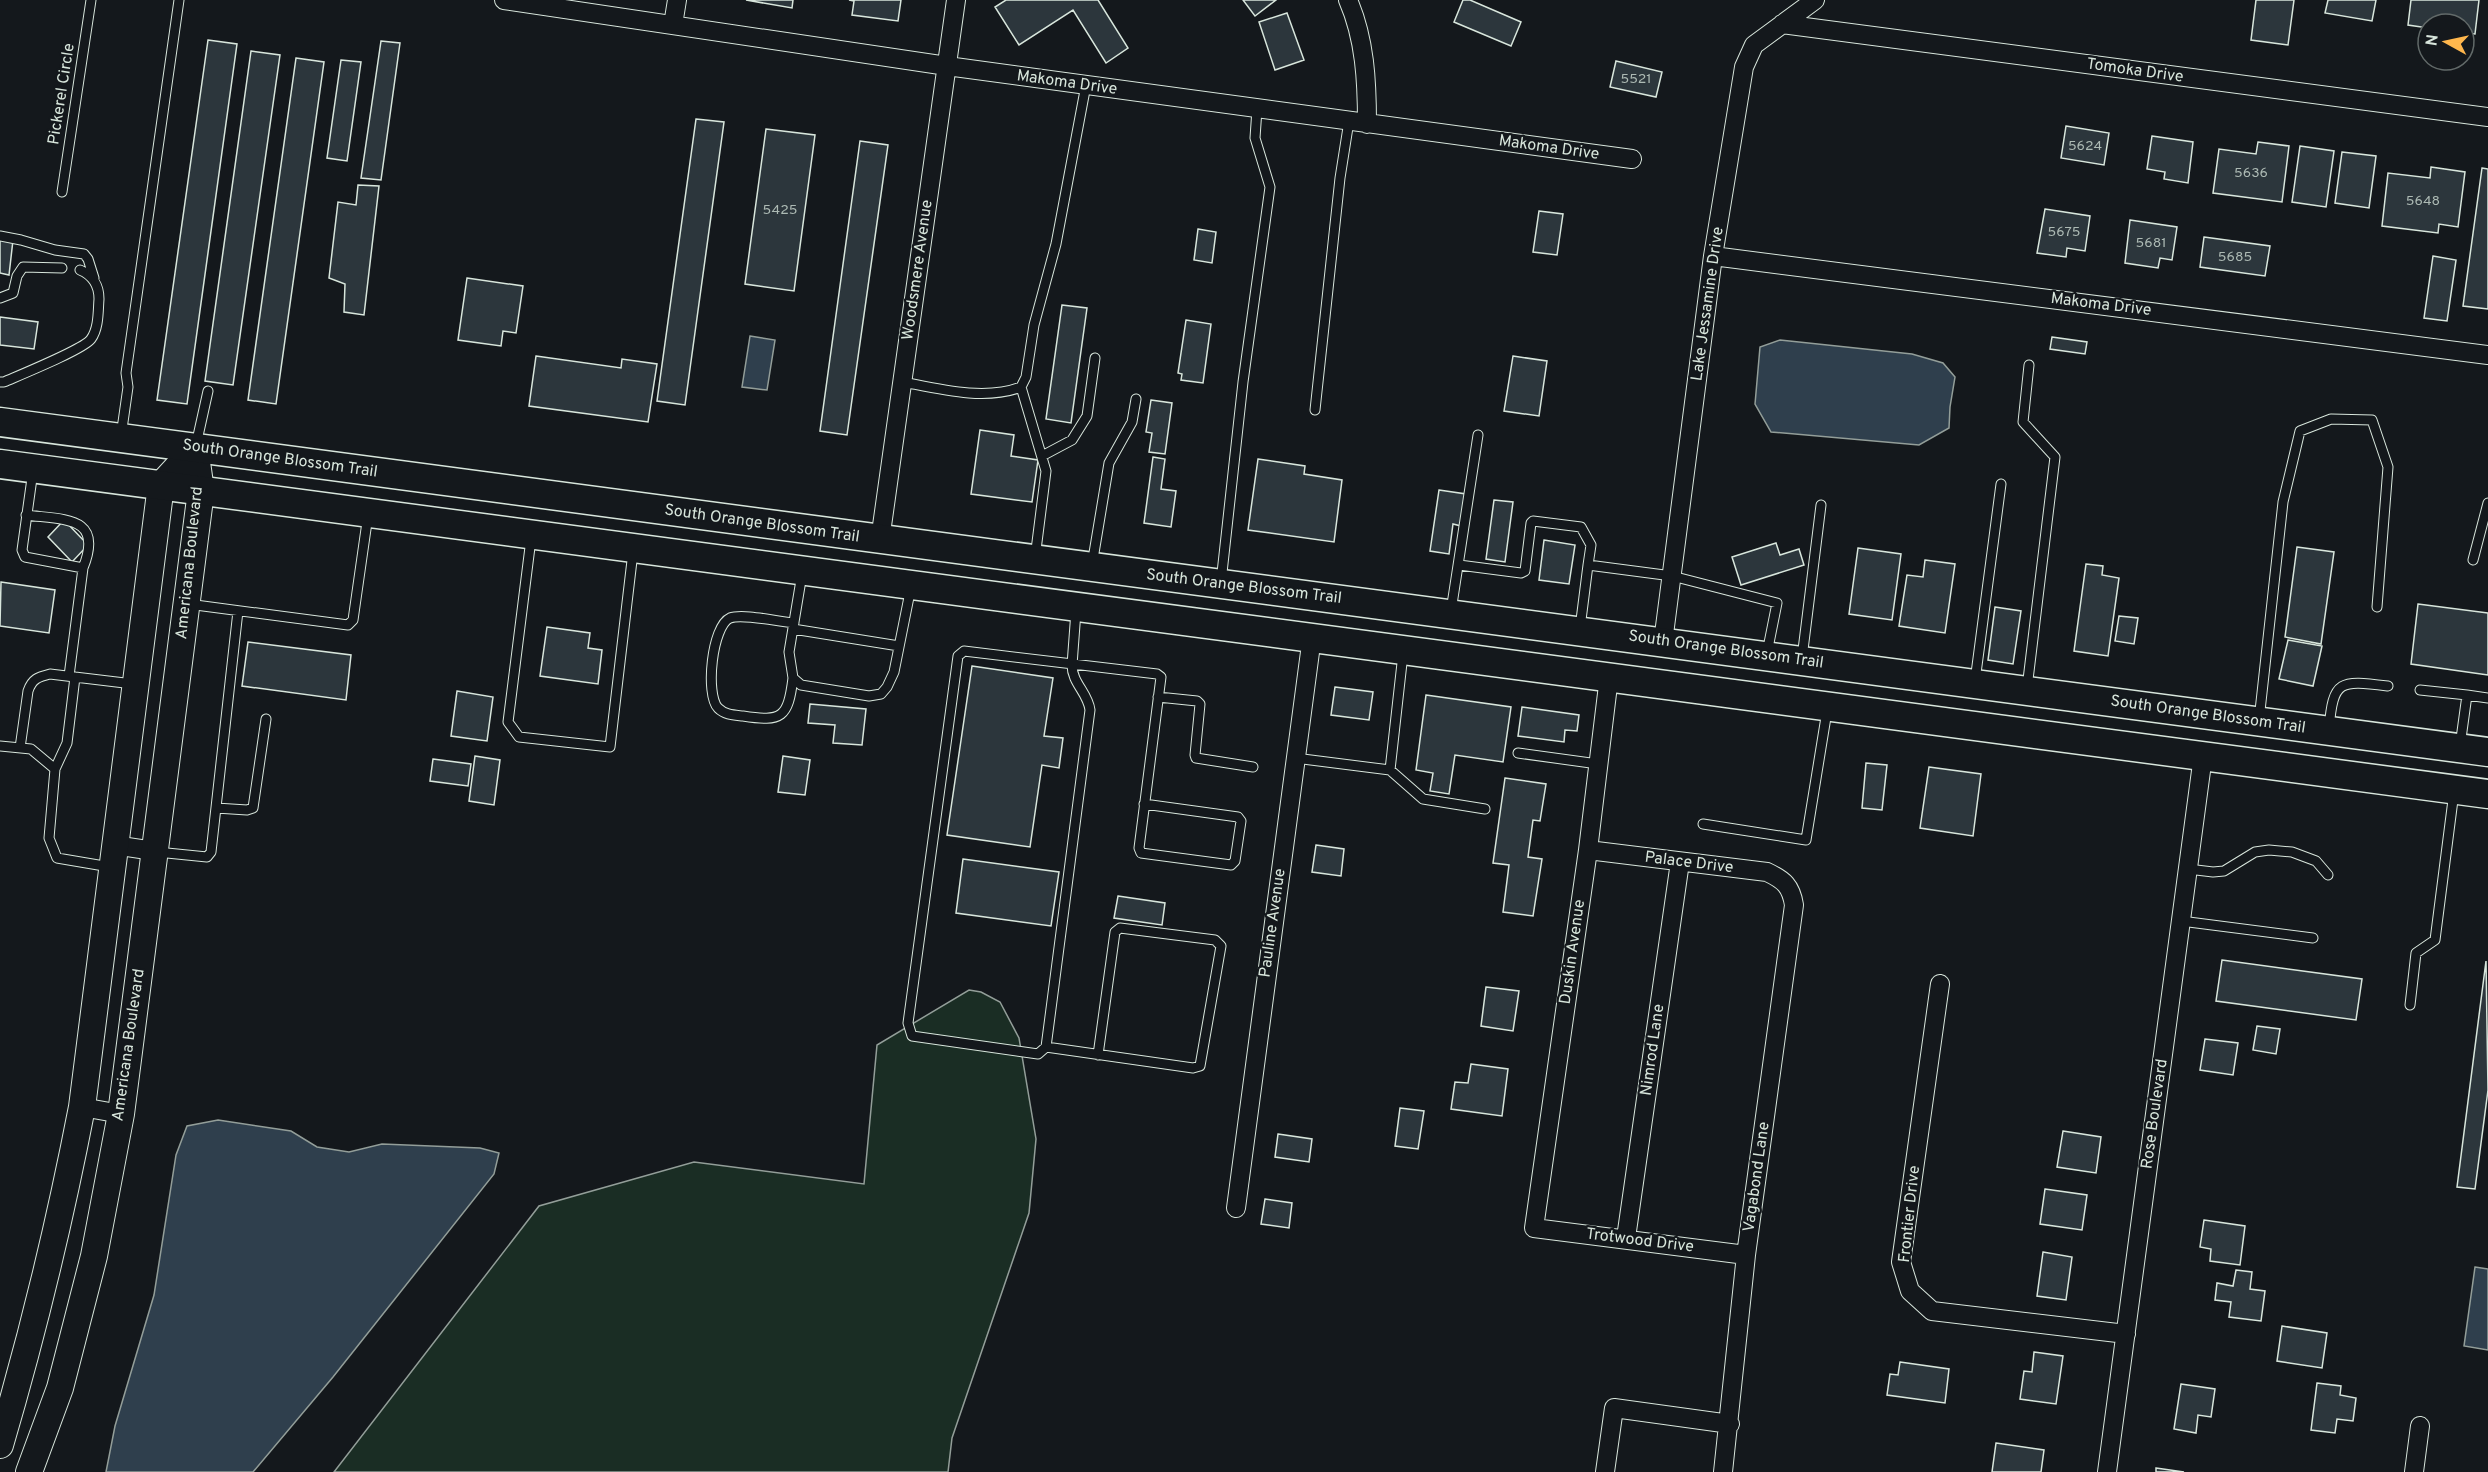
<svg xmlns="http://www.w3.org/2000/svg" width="2488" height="1472" font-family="Overpass,sans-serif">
  <rect width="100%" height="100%" fill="#14181c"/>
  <path fill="#1a2d24" stroke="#939e99" stroke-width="1.5" d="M969,990L981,992L1000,1002L1019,1038L1036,1139L1029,1213L952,1438L948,1472H334L539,1206L694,1162L864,1184L877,1045Z"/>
  <path fill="#2f3f4d" stroke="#939e99" stroke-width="1.5" d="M750,336L775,340L767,390L742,387Z
    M1780,340L1912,354L1943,363L1955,377L1950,407L1949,428L1919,445L1771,432L1755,404L1760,347Z
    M218,1120L291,1131L317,1147L349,1152L382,1144L480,1148L499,1153L494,1174L333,1377L253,1472H106L115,1426L154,1295L176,1155L187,1126Z
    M2475,1267L2488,1269V1350L2464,1346Z"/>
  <path fill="#2c363c" stroke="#d8e6dc" stroke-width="1.5" d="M746,0H793L792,8Z
    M849,0H901L898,21L852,15L854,1Z
    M1006,0H1098L1128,48L1106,63L1073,10L1019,45L995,7Z
    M1243,0H1276L1255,16Z
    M1463,0H1470L1521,22L1511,46L1454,22Z
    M2256,0H2294L2288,45L2251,40Z
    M2328,0H2376L2372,21L2325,13Z
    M2411,0H2479L2475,34L2464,33V24H2428V28L2408,25Z
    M1287,13L1304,60L1275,70L1259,22Z
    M208,40L237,44L187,404L157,400Z
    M381,41L400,43L381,180L361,178Z
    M251,51L280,55L233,385L205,381Z
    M296,58L324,62L276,404L248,400Z
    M341,60L361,62L347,161L327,158Z
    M1616,61L1662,72L1656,97L1610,87Z
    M696,119L724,122L685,405L657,401Z
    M2066,126L2109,133L2104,165L2061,158Z
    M766,129L815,135L794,291L745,284Z
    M2152,136L2193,142L2188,183L2164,179L2165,172L2147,169Z
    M860,141L888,145L847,435L820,431Z
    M2258,142L2289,146L2282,202L2213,193L2219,149L2256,154Z
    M2300,146L2334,151L2326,207L2292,202Z
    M2342,152L2376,156L2369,208L2335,203Z
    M2431,167L2465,172L2458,227L2439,224L2438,233L2382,226L2388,173L2430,178Z
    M2482,168L2488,169V309L2463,306Z
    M358,185L379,186L364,315L344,312L345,284L329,278L338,202L356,205Z
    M2045,209L2090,216L2085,251L2067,248L2066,257L2037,253Z
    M1539,211L1563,214L1557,255L1533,252Z
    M2130,220L2177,227L2172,260L2160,258L2158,268L2125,263Z
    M1198,229L1216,232L1212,263L1194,260Z
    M2204,237L2270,246L2265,276L2200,267Z
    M0,238L13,240L9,275L0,273Z
    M2433,256L2456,260L2447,321L2424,318Z
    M467,278L523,286L516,333L503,331L501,346L458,340Z
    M1062,305L1087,308L1071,423L1046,419Z
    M0,317L38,322L34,349L0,345Z
    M1186,320L1211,324L1203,383L1181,380L1182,374L1178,373Z
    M2052,337L2087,342L2085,354L2050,349Z
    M536,356L621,368L622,359L657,364L648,422L529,406Z
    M1513,356L1547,361L1539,416L1504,411Z
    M1151,400L1172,403L1165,454L1149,452L1152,433L1146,432Z
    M980,430L1014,435L1011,456L1038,460L1032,502L971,494Z
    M1153,457L1165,459L1161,489L1176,491L1171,527L1144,523Z
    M1258,459L1305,466L1304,474L1342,480L1334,542L1248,530Z
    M1439,490L1466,494L1461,526L1453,524L1449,554L1430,551Z
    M1494,500L1513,502L1505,562L1486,559Z
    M64,520L88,545L72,562L48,537Z
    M1544,540L1575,545L1569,584L1539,580Z
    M1776,543L1780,555L1799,549L1804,565L1741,585L1732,557Z
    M2297,547L2334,552L2321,644L2285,637Z
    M1858,548L1901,554L1892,620L1849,614Z
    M1925,560L1955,564L1945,633L1899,626L1907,575L1923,577Z
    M2086,564L2103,566L2102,575L2119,578L2108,656L2074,651Z
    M1,582L55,590L49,633L0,626Z
    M2418,604L2488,613V675L2411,664Z
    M1995,607L2021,611L2013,664L1988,660Z
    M2119,616L2138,618L2134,644L2115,641Z
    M547,627L590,633L588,648L602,650L598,684L540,676Z
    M2288,640L2322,646L2313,686L2279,679Z
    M248,642L351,655L346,700L242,686Z
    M972,666L1053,678L1044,736L1063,738L1059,768L1042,765L1030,847L947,835Z
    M1335,687L1373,692L1369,720L1331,715Z
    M457,691L493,697L487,741L451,736Z
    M1426,695L1511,707L1503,762L1455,755L1449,794L1430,791L1433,773L1416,770Z
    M810,704L866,709L862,745L833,743L835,725L808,723Z
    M1522,707L1579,715L1577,731L1565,730L1564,742L1518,736Z
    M475,756L500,760L494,805L469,801Z
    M783,756L810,760L805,795L778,792Z
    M433,759L471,764L468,786L430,781Z
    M1866,763L1887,765L1882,810L1862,808Z
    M1929,767L1981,774L1973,836L1920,828Z
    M1505,778L1546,784L1540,821L1533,820L1528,857L1542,859L1533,916L1503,912L1509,865L1493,863Z
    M1316,845L1344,849L1341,876L1312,872Z
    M963,859L1059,872L1051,926L956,913Z
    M1118,896L1165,903L1162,925L1114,918Z
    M2222,960L2362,979L2356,1020L2216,1001Z
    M2486,961L2488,1090L2475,1189L2457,1187Z
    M1486,987L1519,991L1513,1031L1481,1026Z
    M2257,1026L2280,1029L2276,1054L2253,1050Z
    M2205,1039L2238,1043L2233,1075L2200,1070Z
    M1471,1064L1508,1069L1502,1116L1451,1109L1455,1082L1468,1083Z
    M1400,1108L1424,1111L1418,1149L1395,1146Z
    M2063,1131L2101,1137L2096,1173L2057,1167Z
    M1278,1134L1312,1139L1309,1162L1275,1157Z
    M2045,1189L2087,1195L2082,1230L2040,1224Z
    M1265,1199L1292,1203L1289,1228L1261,1224Z
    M2204,1220L2245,1226L2240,1265L2210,1261L2211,1249L2200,1247Z
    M2043,1252L2072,1257L2066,1300L2037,1296Z
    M2236,1270L2252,1272L2250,1289L2265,1291L2261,1321L2229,1317L2231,1302L2215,1300L2217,1283L2233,1286Z
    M2282,1326L2327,1333L2322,1368L2277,1361Z
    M2034,1352L2063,1356L2056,1404L2020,1399L2024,1371L2032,1372Z
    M1900,1362L1949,1369L1945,1403L1887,1395L1890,1374L1898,1375Z
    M2317,1383L2341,1386L2340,1395L2356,1398L2353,1421L2337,1419L2335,1433L2311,1430Z
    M2181,1384L2215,1389L2211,1417L2198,1415L2196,1433L2174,1429Z
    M1996,1443L2044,1450L2041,1472H1992Z
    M2156,1468L2184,1472H2156Z"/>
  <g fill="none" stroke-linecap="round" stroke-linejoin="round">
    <defs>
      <path id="service" d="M62,192L91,0
        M0,236L21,240L55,250L84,254L88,259L94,278
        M0,298L13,293L17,276L23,267L62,268
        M0,382H4C20,375 84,349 91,339C99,328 98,311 99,299C99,285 92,275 80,270
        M903,382C939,389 985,401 1021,387L1026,377L1034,325L1056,244L1086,85
        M1021,387L1046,471L1035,558
        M1315,410L1340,178L1349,121
        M121,436L128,387L126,373L179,0
        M196,445L208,391
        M1042,456L1072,440L1087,416L1095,358
        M33,471L22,550L25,557L83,568L69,676
        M26,515C65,520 104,516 83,568
        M531,539L508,722L519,737L610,747L633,552
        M2473,560L2488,503
        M1092,565L1109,463L1132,422L1136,399
        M1459,565L1521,573L1525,571L1531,523L1533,521L1581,527L1591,545L1588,565
        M802,574L789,652L793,678L801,685L869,696L881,694L887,687L894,672L911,587
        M1221,582L1243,382L1270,187L1255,138L1257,109
        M188,604L348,625L353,620L368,515
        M1076,611L1072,665C1072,683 1088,693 1090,710L1046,1047L1038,1054L912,1036L908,1023L958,656L964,651L1157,674L1161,677L1139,848L1141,853L1231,865L1235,861L1241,821L1238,817L1144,804
        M1451,611L1478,435
        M1580,628L1588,565L1672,576L1777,603L1767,653
        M793,629L899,646
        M1802,658L1821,505
        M793,678C788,718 782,722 743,716C734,715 725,715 718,708C705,694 712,626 730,618C743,613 779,622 794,623
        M1975,681L2001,484
        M2027,688L2055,457L2023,422L2029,365
        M2420,690L2467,695L2460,746
        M2467,695L2488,698
        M1158,697L1197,701L1200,704L1195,755L1196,758L1253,767
        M2259,720L2283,502L2300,431L2331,419L2372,420L2388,467L2377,607
        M2329,729C2333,679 2340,680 2388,686
        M0,746L31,749L55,769L49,838L57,858L110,867
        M20,748L28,691C32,679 38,677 50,674L133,684
        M1518,753L1598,764
        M1295,758L1390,770L1423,799L1485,809
        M55,769L67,743L75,677
        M1390,770L1403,654
        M216,808L247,810L253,808L266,719
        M1703,824L1806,840L1827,711
        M157,852L207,857L211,852L238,611
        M2188,869L2213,872L2224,871L2255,852L2269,850L2292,852L2316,861L2328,875
        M2181,921L2313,938
        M2410,1005L2416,953L2435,940L2454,792
        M1046,1047L1193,1068L1200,1066L1221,946L1215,940L1120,928L1115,932L1098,1055"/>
      <path id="minor" d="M504,0L947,66L1632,159
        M1348,0C1365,39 1367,81 1367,124
        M1782,24L2488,117
        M673,25L677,0
        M1713,256L2488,355
        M880,540L956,0
        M1663,642L1713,256L1744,67L1754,45L1815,0
        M1609,677L1588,850L1534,1228L1746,1255
        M114,845L154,851
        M1588,850L1767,872C1784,880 1791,886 1794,905L1746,1255L1723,1472
        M1940,984L1901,1262L1910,1291L1932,1311L2126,1334
        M82,1107L121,1114
        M1236,1208L1312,637
        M1626,1238L1680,862
        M1605,1472L1614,1408L1730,1424
        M2107,1472L2203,756
        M2414,1472L2420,1426"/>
      <path id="secondary" d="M0,1445C33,1333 60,1221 82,1107L161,485L195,448
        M29,1472L60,1388L94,1256L121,1114L201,491L195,448"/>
      <path id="primary" d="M0,422L2488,752
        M0,464L2488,794"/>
    </defs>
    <use href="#service" stroke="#d8e6dc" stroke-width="11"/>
    <use href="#minor" stroke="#d8e6dc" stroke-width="20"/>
    <use href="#secondary" stroke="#d8e6dc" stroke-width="28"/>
    <use href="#primary" stroke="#d8e6dc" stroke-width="31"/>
    <use href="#service" stroke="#14181c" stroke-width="9"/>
    <use href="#minor" stroke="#14181c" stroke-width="18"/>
    <use href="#secondary" stroke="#14181c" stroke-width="26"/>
    <use href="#primary" stroke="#14181c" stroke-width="28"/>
  </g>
  <g text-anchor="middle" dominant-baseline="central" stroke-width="4.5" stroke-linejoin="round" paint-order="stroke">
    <g font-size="14" fill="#adbab4">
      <text x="1636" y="79">5521</text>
      <text x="2085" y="146">5624</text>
      <text x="2251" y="173">5636</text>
      <text x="2423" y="201">5648</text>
      <text x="780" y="210">5425</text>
      <text x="2064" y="232">5675</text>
      <text x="2151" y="243">5681</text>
      <text x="2235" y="257">5685</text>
    </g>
    <g font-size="16" fill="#d8e6dc" stroke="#14181c">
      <text transform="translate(2135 71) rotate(8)">Tomoka Drive</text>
      <text transform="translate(1067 83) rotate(8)">Makoma Drive</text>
      <text transform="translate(62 94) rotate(-81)">Pickerel Circle</text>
      <text transform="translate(1549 148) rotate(8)">Makoma Drive</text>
      <text transform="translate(918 270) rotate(-82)">Woodsmere Avenue</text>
      <text transform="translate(1708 304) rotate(-82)">Lake Jessamine Drive</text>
      <text transform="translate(2101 305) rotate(7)">Makoma Drive</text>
      <text transform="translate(280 459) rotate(8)">South Orange Blossom Trail</text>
      <text transform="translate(762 524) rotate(8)">South Orange Blossom Trail</text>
      <text transform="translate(190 563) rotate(-84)">Americana Boulevard</text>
      <text transform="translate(1244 587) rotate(7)">South Orange Blossom Trail</text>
      <text transform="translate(1726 650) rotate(8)">South Orange Blossom Trail</text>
      <text transform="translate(2208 715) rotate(8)">South Orange Blossom Trail</text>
      <text transform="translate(1689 863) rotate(7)">Palace Drive</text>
      <text transform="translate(1273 923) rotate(-82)">Pauline Avenue</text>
      <text transform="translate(1573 952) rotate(-82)">Duskin Avenue</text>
      <text transform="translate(129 1045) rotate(-82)">Americana Boulevard</text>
      <text transform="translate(1653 1050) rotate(-82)">Nimrod Lane</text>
      <text transform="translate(2155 1114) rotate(-82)">Rose Boulevard</text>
      <text transform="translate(1757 1177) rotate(-82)">Vagabond Lane</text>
      <text transform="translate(1910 1214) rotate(-84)">Frontier Drive</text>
      <text transform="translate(1640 1241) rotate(7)">Trotwood Drive</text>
    </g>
  </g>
  <g transform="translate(2446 42) rotate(278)"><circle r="28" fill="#14181c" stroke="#626a69" stroke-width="1.5"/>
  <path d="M0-4.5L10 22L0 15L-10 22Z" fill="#ffb74d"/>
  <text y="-9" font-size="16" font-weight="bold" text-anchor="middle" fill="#d8e6dc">N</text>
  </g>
</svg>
